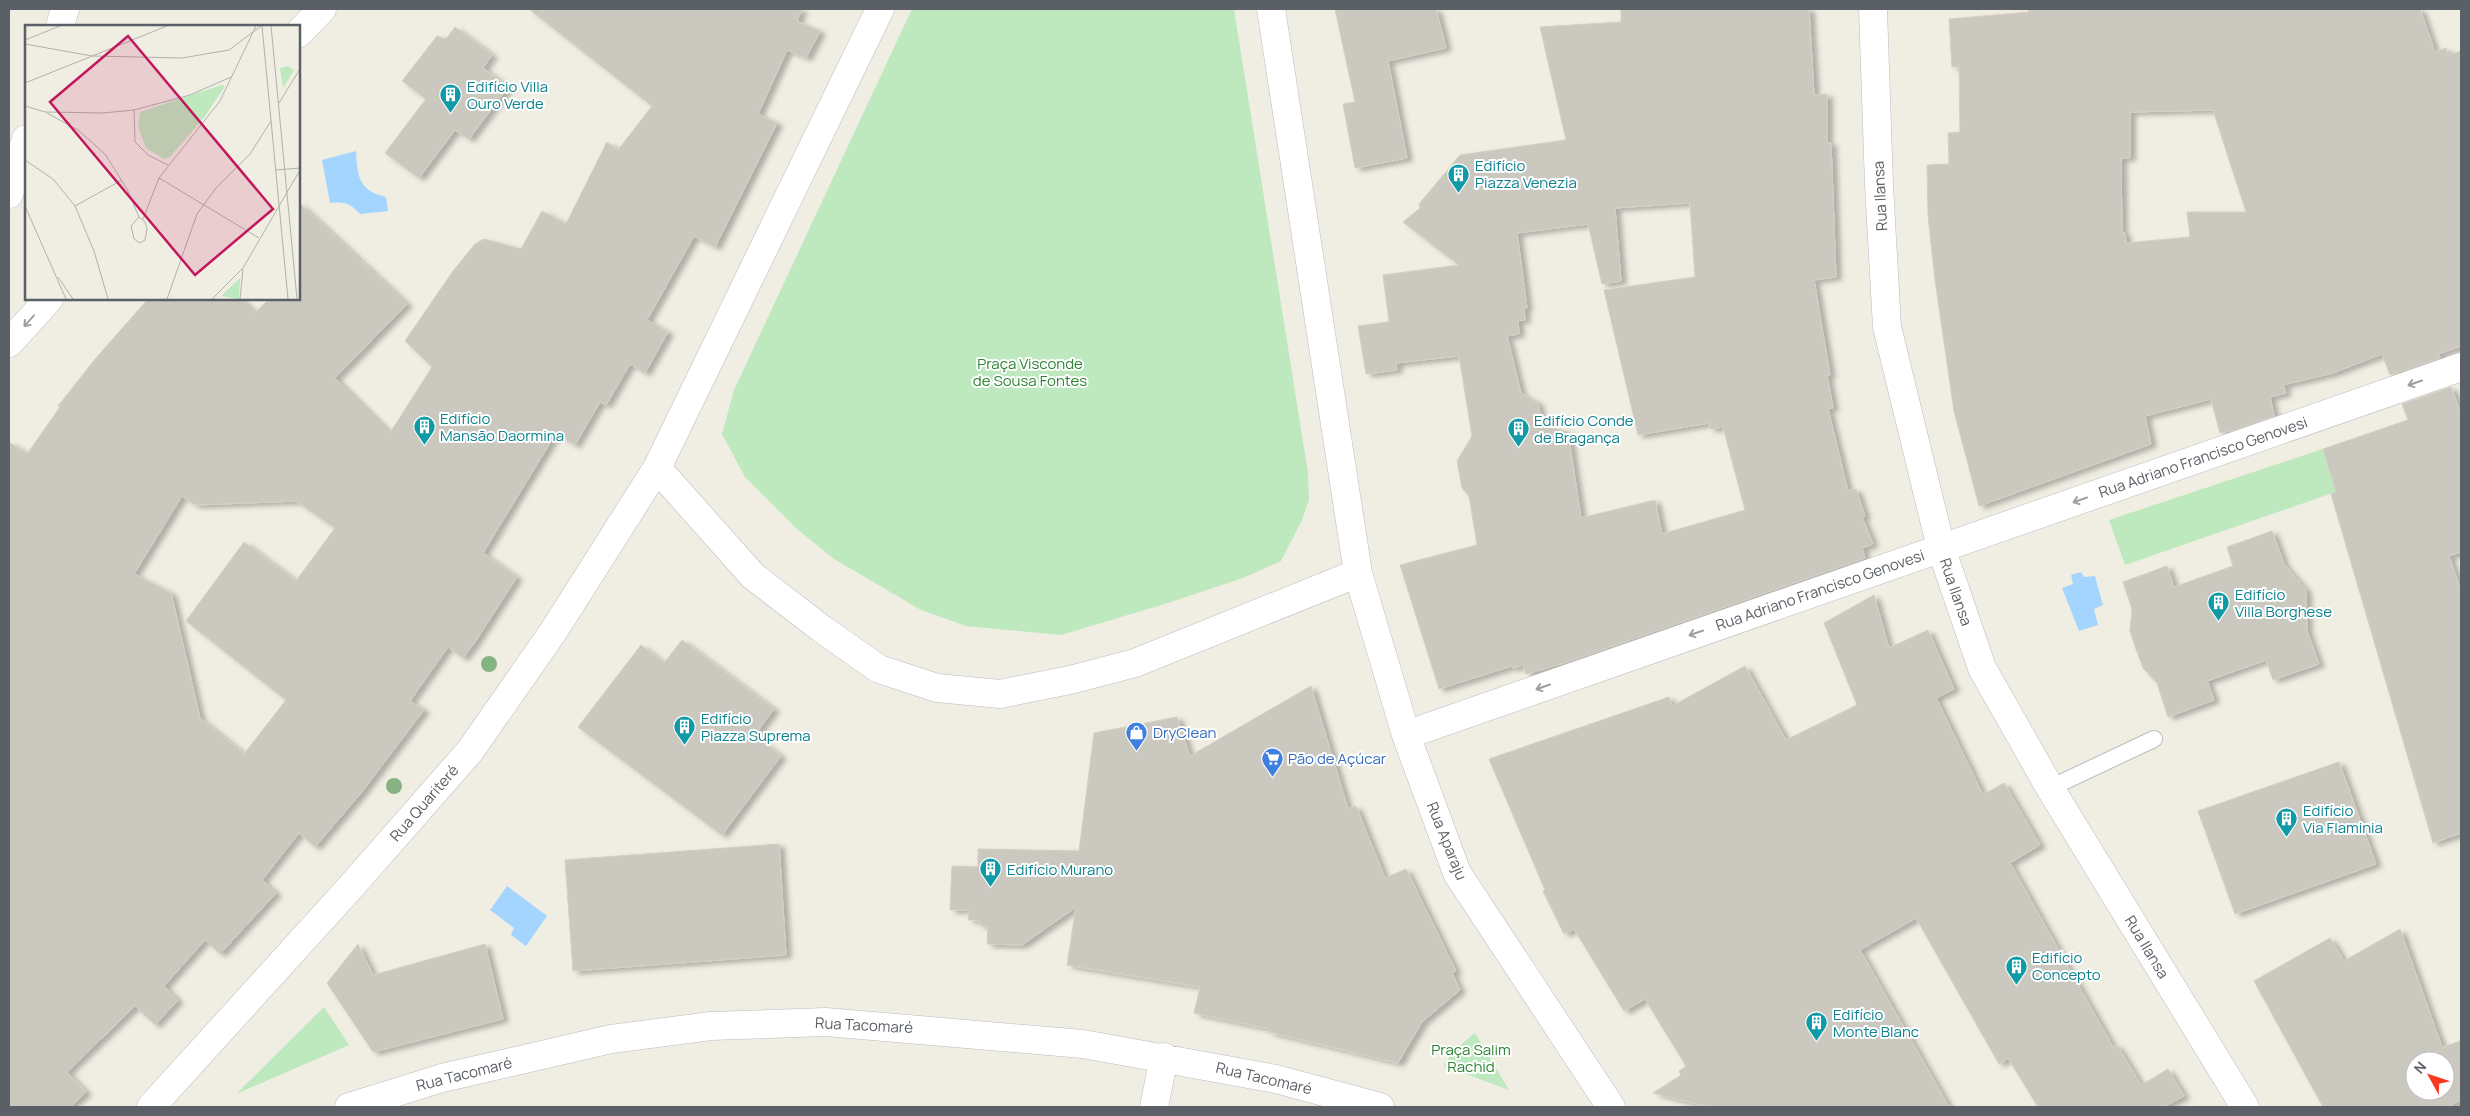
<svg xmlns="http://www.w3.org/2000/svg" width="2470" height="1116" font-family="Manrope,sans-serif">
  <defs>
    <filter id="shadow"><feDropShadow dx="5.5" dy="3" stdDeviation="2.5" flood-color="#0004"/></filter>
  </defs>
  <rect width="100%" height="100%" fill="#f0ede3"/>
  <path fill="#bee9bf" d="M912,9H1234L1308,473L1309,500L1302,520L1281,561L1243,578L1168,603L1061,635L966,626L921,610L834,559L797,529L745,477L722,434L734,390Z
    M2323,449L2336,492L2125,565L2109,520Z
    M324,1007L349,1045L236,1094Z
    M1475,1033L1509,1090L1444,1066L1453,1051Z"/>
  <path fill="#a4d5ff" d="M356,151C357,176 359,191 386,197L388,211L360,214C351,204 345,201 330,203L322,160Z
    M2081,572L2084,577L2095,576L2103,605L2094,609L2098,625L2079,631L2062,588L2073,584L2071,575Z
    M507,886L547,916L526,946L511,935L514,928L490,910Z"/>
  <path fill="#cbc8c0" stroke="#d5cfc1" fill-rule="evenodd" filter="url(#shadow)" d="M529,9H802L797,21L820,31L806,58L787,50L758,114L777,123L715,247L694,236L647,320L668,332L645,373L630,364L606,405L600,402L575,445L556,433L483,553L517,577L475,642L463,658L448,647L410,701L424,710L361,793L315,847L299,833L262,880L276,893L220,954L205,940L164,986L178,1000L155,1025L135,1006L67,1072L86,1092L70,1107H9V442L27,454L60,407L58,406L96,358L148,299H241L255,313L269,299H299V203L407,304L335,378L390,433L432,367L405,341L453,271L475,244L484,239L521,249L542,211L566,224L607,142L618,150L652,106ZM182,496L195,505L296,501L335,528L296,581L244,542L186,621L286,700L244,754L200,718L171,593L134,574Z
    M1335,9H1436L1446,48L1388,61L1407,158L1355,168L1343,104L1355,102Z
    M1621,9H1809L1814,95L1827,94V143H1831L1836,277L1814,280L1830,375H1827L1833,408L1828,409L1848,491L1856,489L1865,516L1862,517L1873,544L1862,548L1865,558L1564,663L1526,674L1523,665L1513,668L1512,666L1439,689L1400,565L1477,545L1469,496L1462,488L1457,461L1472,436L1459,356L1396,363L1397,370L1366,374L1358,326L1389,322L1383,275L1459,265L1403,222L1420,208L1419,204L1460,155L1566,140L1540,27L1621,22ZM1690,203L1695,277L1604,290L1638,435L1709,423L1710,429L1723,427L1745,510L1662,534L1655,500L1581,518L1568,432L1542,425L1538,403L1521,393L1507,336L1519,334L1518,320H1525L1524,308H1527L1517,233L1588,224L1602,284L1621,281L1615,208Z
    M2028,9H2420L2435,52L2446,48L2448,55L2461,51V346L2439,354L2440,358L2390,375L2382,354L2333,373L2283,385L2286,393L2270,397L2274,416L2234,430L2220,433L2211,399L2145,416L2151,444L1979,506L1954,411L1935,280L1928,215L1927,165L1949,164L1948,133L1960,132L1959,66L1952,67L1949,19L2029,12ZM2213,110L2246,212H2187L2190,237L2126,243L2125,233H2122L2121,158H2130V112Z
    M455,27L492,55L483,68L508,87L469,139L455,130L419,178L385,153L426,99L402,81L437,36L446,39Z
    M2451,387L2461,413V552L2449,556L2461,591V833L2433,843L2331,494L2336,492L2323,449L2408,420L2402,404Z
    M2272,531L2284,564L2306,590L2307,631L2319,664L2273,680L2266,660L2207,681L2214,700L2168,717L2157,683L2143,668L2136,649L2130,631L2132,609L2123,582L2167,566L2174,587L2233,566L2227,547Z
    M1874,595L1889,648L1928,630L1954,689L1936,698L1983,795L2004,783L2040,845L2010,863L2113,1047L2117,1045L2141,1085L2168,1069L2184,1096L2163,1107H2038L2008,1058L1999,1064L1916,918L1860,950L1949,1107H1710L1653,1093L1681,1075L1679,1071L1686,1066L1645,999L1624,1011L1574,929L1564,934L1543,891L1545,890L1489,759L1669,697L1672,706L1745,666L1786,740L1857,705L1824,623Z
    M682,640L774,709L754,736L781,756L722,835L578,727L641,645L664,663Z
    M1311,686L1348,809L1356,806L1385,878L1406,869L1456,971L1452,973L1460,990L1422,1022L1398,1063L1269,1032L1270,1029L1194,1013L1200,987L1067,965L1076,907L1022,945L987,944L988,926L979,925V920H968L969,910H950L952,866L978,867V849L1079,851L1094,733L1177,717L1190,756Z
    M2339,762L2376,864L2235,914L2198,811Z
    M779,844L786,955L573,971L565,860Z
    M2400,929L2442,1047L2461,1041V1100L2447,1107H2323L2254,981L2330,938L2344,961ZM2415,1061H2445V1091H2415Z
    M358,944L373,975L485,944L503,1019L373,1052L327,983Z"/>
  <g fill="none" stroke-linecap="round" stroke-linejoin="round">
    <defs>
      <path id="service" d="M2050,788L2154,739"/>
      <path id="minor" d="M1271,9L1358,573L1406,735L1457,873L1611,1107
        M1873,9L1879,185L1887,327L1941,548L1982,668L2050,788L2245,1107
        M60,26L65,9
        M299,33L322,9
        M9,194L26,139
        M9,343L49,299
        M657,468L753,576L822,629L879,669L937,688L1000,694L1070,680L1135,663L1358,573
        M1406,735L2461,367
        M151,1107L348,890L470,751L553,632L657,468L880,9
        M349,1107L442,1078L611,1039L711,1026L826,1022L1083,1044L1276,1079L1380,1107
        M1154,1107L1164,1057"/>
    </defs>
    <use href="#service" stroke="#b8bcc1" stroke-width="18"/>
    <use href="#minor" stroke="#b8bcc1" stroke-width="29"/>
    <use href="#service" stroke="#fff" stroke-width="16"/>
    <use href="#minor" stroke="#fff" stroke-width="28"/>
  </g>
  <g fill="#85b382">
    <circle cx="489" cy="664" r="8"/>
    <circle cx="394" cy="786" r="8"/>
  </g>
  <defs><path id="oneway-shaft" d="M-6 0H5M1.5-3L5.5 0L1.5 3" fill="none" stroke-width="1.6" stroke-linecap="round" stroke-linejoin="round" transform="scale(1.25)"/></defs>
  <g stroke="#9da0a3">
    <use href="#oneway-shaft" transform="translate(29 321) rotate(132)"/>
    <use href="#oneway-shaft" transform="translate(2415 383) rotate(161)"/>
    <use href="#oneway-shaft" transform="translate(2080 500) rotate(161)"/>
    <use href="#oneway-shaft" transform="translate(1696 633) rotate(161)"/>
    <use href="#oneway-shaft" transform="translate(1543 687) rotate(161)"/>
  </g>
  <defs>
    <symbol id="building-pin" viewBox="-11 -11 22 30"><path d="M0 17L-7.5 6A9.5 9.5 0 1 1 7.5 6Z" fill="#0f9aa8" stroke="#fff"/><path d="M-4-6H4V6H1V3H-1V6H-4ZM-2.5-4.3h1.7v1.8h-1.7ZM.8-4.3h1.7v1.8H.8ZM-2.5-1h1.7V.8h-1.7ZM.8-1h1.7V.8H.8Z" fill="#fff"/></symbol>
    <symbol id="shop-pin" viewBox="-11 -11 22 30"><path d="M0 17L-7.5 6A9.5 9.5 0 1 1 7.5 6Z" fill="#3f7fe0" stroke="#fff"/><path d="M-5-2.5h2.3a2.7 3.5 0 0 1 5.4 0H5L5.5 6h-11ZM-1.5-2.5h3a1.5 2.3 0 0 0-3 0Z" fill="#fff"/></symbol>
    <symbol id="supermarket-pin" viewBox="-11 -11 22 30"><path d="M0 17L-7.5 6A9.5 9.5 0 1 1 7.5 6Z" fill="#3f7fe0" stroke="#fff"/><path d="M-6-5.5h2.5l.6 2H6L4.5 2H-2.5L-4.4-4H-6ZM-1.5 3.2a1.3 1.3 0 1 0 .1 0ZM3 3.2a1.3 1.3 0 1 0 .1 0Z" fill="#fff"/></symbol>
  </defs>
  <g fill-rule="evenodd">
    <use href="#building-pin" x="438" y="82" width="25" height="34"/>
    <use href="#building-pin" x="1446" y="162" width="25" height="34"/>
    <use href="#building-pin" x="412" y="414" width="25" height="34"/>
    <use href="#building-pin" x="1506" y="416" width="25" height="34"/>
    <use href="#building-pin" x="2206" y="590" width="25" height="34"/>
    <use href="#building-pin" x="672" y="714" width="25" height="34"/>
    <use href="#shop-pin" x="1124" y="720" width="25" height="34"/>
    <use href="#supermarket-pin" x="1260" y="746" width="25" height="34"/>
    <use href="#building-pin" x="2274" y="806" width="25" height="34"/>
    <use href="#building-pin" x="978" y="856" width="25" height="34"/>
    <use href="#building-pin" x="2004" y="954" width="25" height="34"/>
    <use href="#building-pin" x="1804" y="1010" width="25" height="34"/>
  </g>
  <g text-anchor="middle" dominant-baseline="central" stroke-width="4" stroke-linejoin="round" paint-order="stroke">
    <g font-size="15" fill="#0d838f" stroke="#fff" text-anchor="start">
      <text x="467" y="86">Edifício Villa<tspan x="467" dy="17">Ouro Verde</tspan></text>
      <text x="1475" y="165">Edifício<tspan x="1475" dy="17">Piazza Venezia</tspan></text>
      <text x="440" y="418">Edifício<tspan x="440" dy="17">Mansão Daormina</tspan></text>
      <text x="1534" y="420">Edifício Conde<tspan x="1534" dy="17">de Bragança</tspan></text>
      <text x="2235" y="594">Edifício<tspan x="2235" dy="17">Villa Borghese</tspan></text>
      <text x="701" y="718">Edifício<tspan x="701" dy="17">Piazza Suprema</tspan></text>
      <text x="2303" y="810">Edifício<tspan x="2303" dy="17">Via Flaminia</tspan></text>
      <text x="1007" y="869">Edifício Murano</text>
      <text x="2032" y="957">Edifício<tspan x="2032" dy="17">Concepto</tspan></text>
      <text x="1833" y="1014">Edifício<tspan x="1833" dy="17">Monte Blanc</tspan></text>
    </g>
    <g font-size="15" fill="#5b6066" stroke="#fff">
      <text transform="translate(1880 196) rotate(-93)">Rua Ilansa</text>
      <text transform="translate(2203 457) rotate(-19)">Rua Adriano Francisco Genovesi</text>
      <text transform="translate(1820 590) rotate(-19)">Rua Adriano Francisco Genovesi</text>
      <text transform="translate(1956 592) rotate(71)">Rua Ilansa</text>
      <text transform="translate(424 803) rotate(-49)">Rua Quariteré</text>
      <text transform="translate(1447 841) rotate(68)">Rua Aparaju</text>
      <text transform="translate(2147 947) rotate(59)">Rua Ilansa</text>
      <text transform="translate(864 1025) rotate(3)">Rua Tacomaré</text>
      <text transform="translate(464 1074) rotate(-14)">Rua Tacomaré</text>
      <text transform="translate(1264 1078) rotate(13)">Rua Tacomaré</text>
    </g>
    <g font-size="15" fill="#2d8433" stroke="#fff">
      <text x="1030" y="363">Praça Visconde<tspan x="1030" dy="17">de Sousa Fontes</tspan></text>
      <text x="1471" y="1049">Praça Salim<tspan x="1471" dy="17">Rachid</tspan></text>
    </g>
    <g font-size="15" fill="#366cbe" stroke="#fff" text-anchor="start">
      <text x="1153" y="732">DryClean</text>
      <text x="1288" y="758">Pão de Açúcar</text>
    </g>
  </g>
  <g transform="translate(25 25)">
    <rect width="275" height="275" fill="#f0ede3"/>
    <path d="M263,41L269,45L258,63L255,43ZM197,60L200,61L180,91L145,132L139,134L121,123L113,102L115,87ZM215,253L214,274L196,271Z" fill="#bee9bf"/>
    <path fill="none" stroke="#b0b1ad" stroke-width="1" d="M237,1L263,274M246,1L272,274M0,15L35,1M0,19L67,31L157,33L204,25L236,1M0,58L142,1M254,78L275,44M0,81L20,87L78,88L109,85L165,70L206,52M109,85L110,117L123,130L143,140M22,88L53,105L80,129L102,164L114,192M0,135L28,154L50,181L69,226L83,274M251,145L275,143M134,153L234,213M0,181L41,274M50,181L97,155M114,192L120,197L122,204L120,215L115,218L109,214L106,201ZM118,194L134,153L195,76L231,1M33,252L48,274M142,274L172,189L191,163L225,129L246,96M187,274L218,243L275,145M215,274L218,244"/>
    <path fill="#c2185b" fill-opacity="0.15" stroke="#c2185b" stroke-width="2.5" d="M103,11L248,184L170,250L25,77Z"/>
    <rect width="275" height="275" fill="none" stroke="#5b6066" stroke-width="2.5"/>
  </g>
  <rect width="2470" height="1116" fill="none" stroke="#5b6066" stroke-width="20"/>
  <g transform="translate(2430 1076) rotate(310)"><circle r="24" fill="#ffffff" stroke="#bdbfc2"/>
  <path d="M0-4L9 19L0 12L-9 19Z" fill="#f93820"/>
  <text y="-8" font-size="14" font-weight="bold" text-anchor="middle" fill="#5b6066">N</text>
  </g>
</svg>
